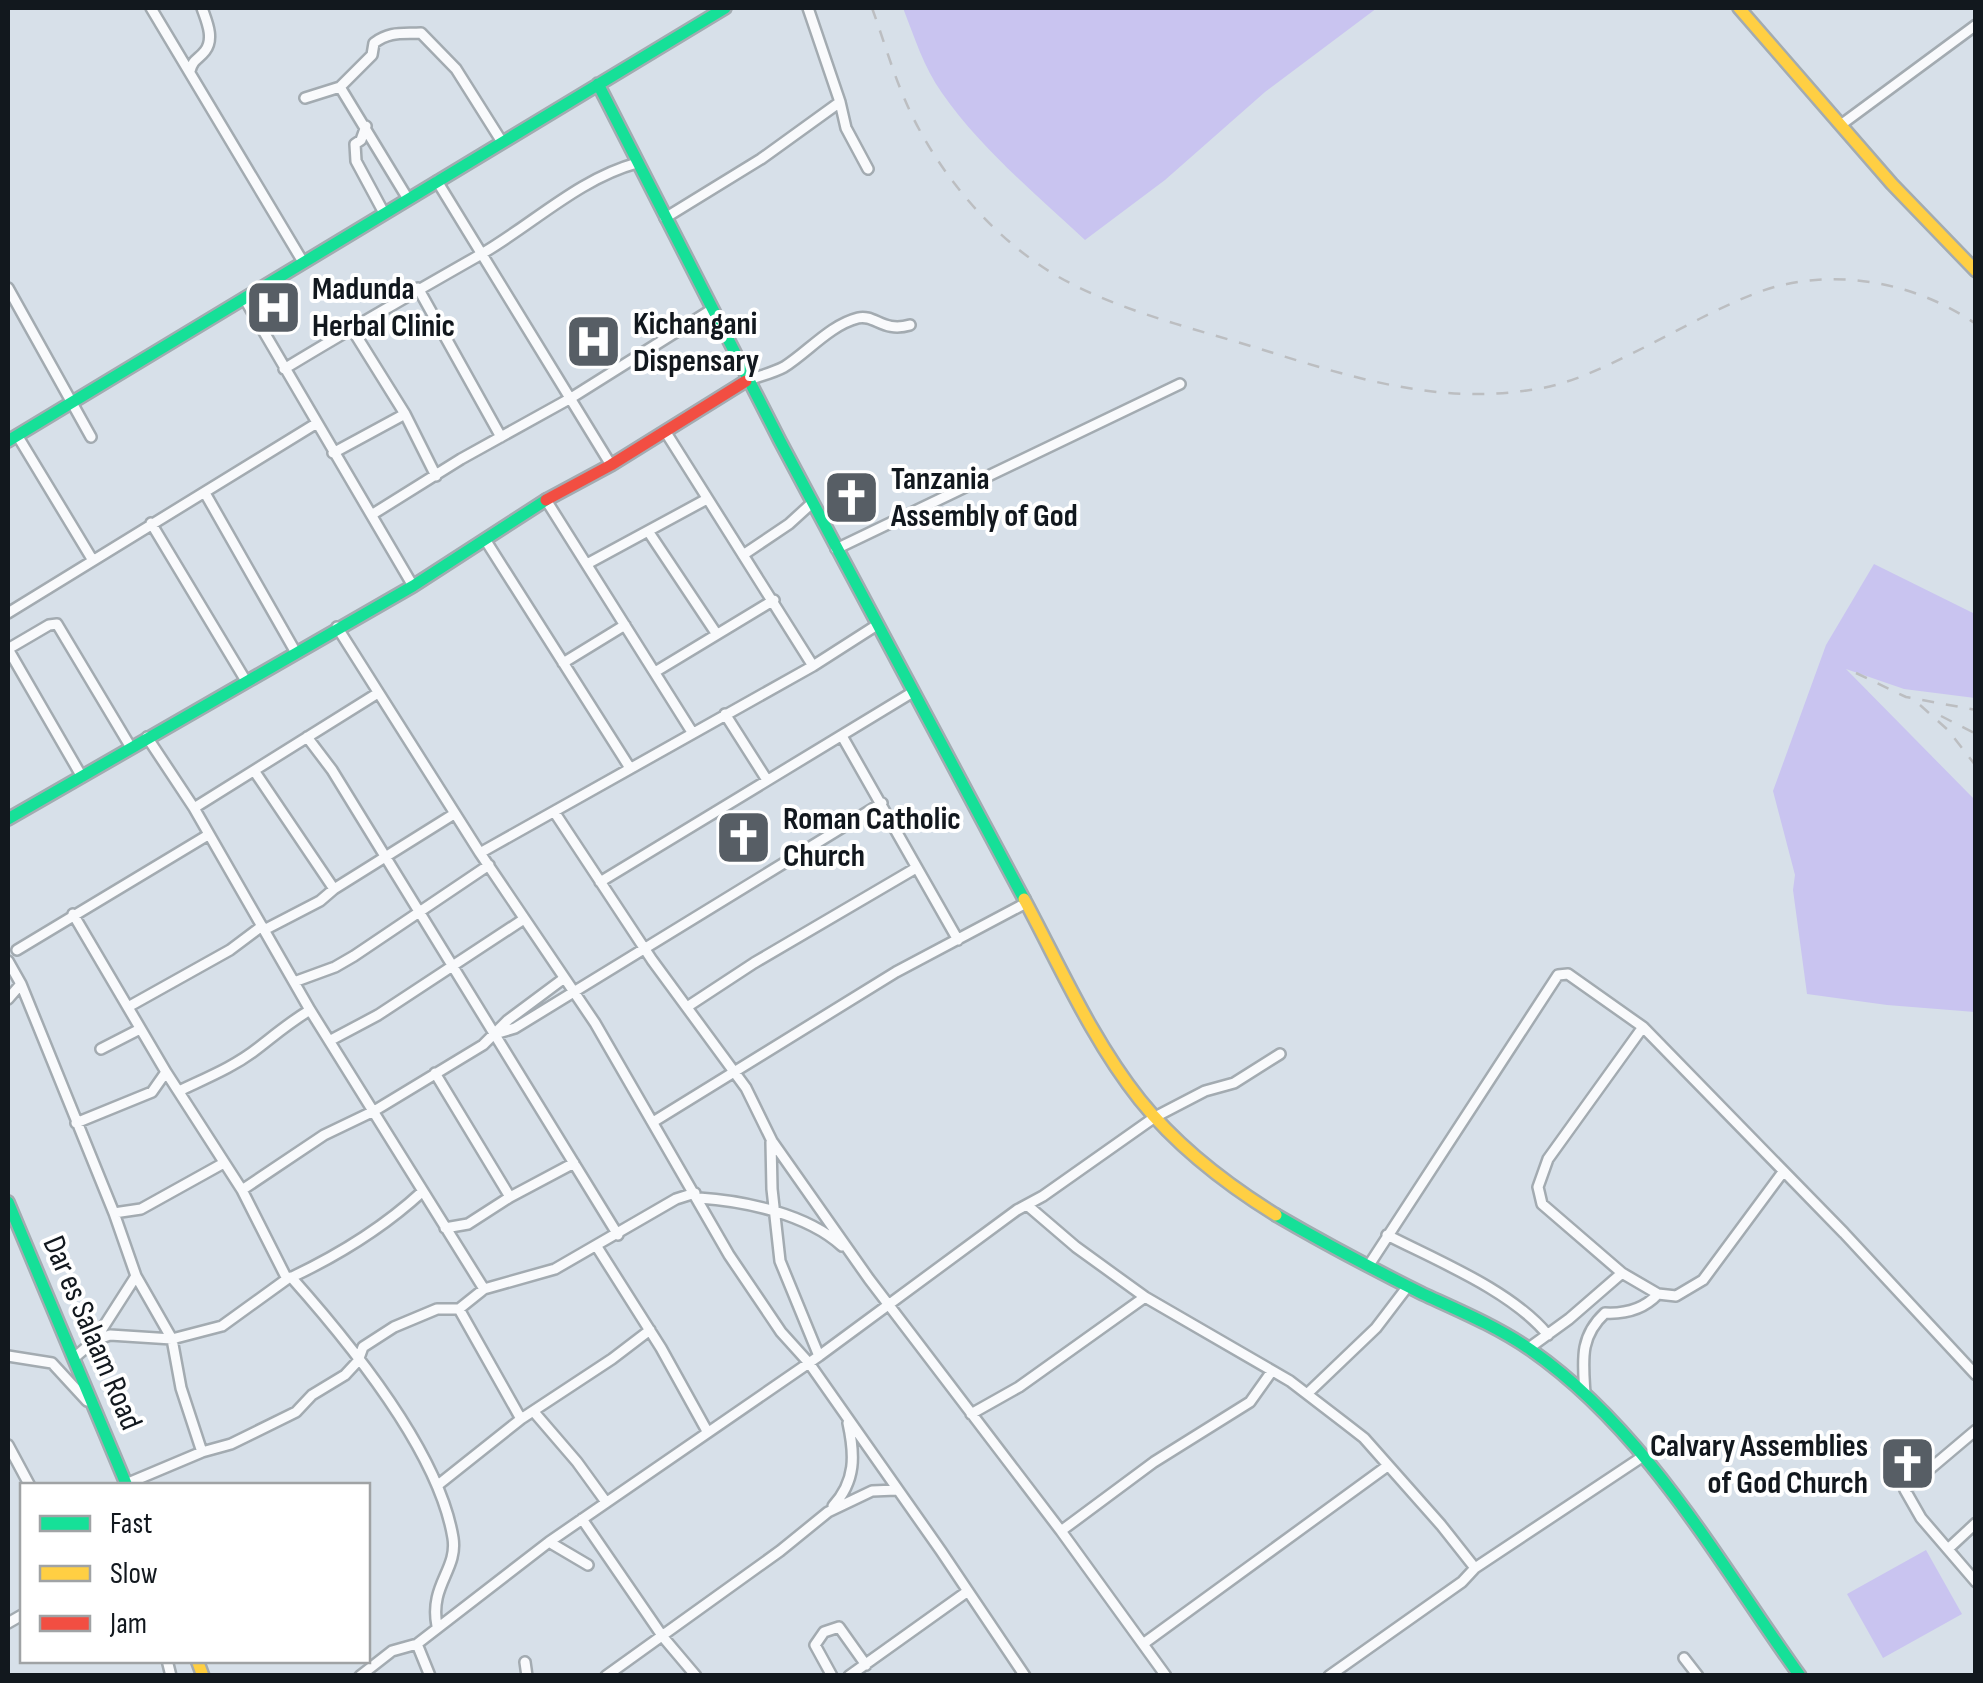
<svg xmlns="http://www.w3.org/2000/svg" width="1983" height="1683" font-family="'Sofia Sans Condensed',sans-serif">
  <rect width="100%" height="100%" fill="#d7e0e9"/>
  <path fill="#c9c4f0" d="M903,8H1377L1265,92L1165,180L1085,240C1036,194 981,149 942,93C924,68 914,36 903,8Z
    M1874,564L1975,614V698L1904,689L1846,669L1975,800V1012L1887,1005L1807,994L1793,890L1795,875L1773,791L1826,645Z
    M1926,1550L1962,1614L1883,1658L1847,1594Z"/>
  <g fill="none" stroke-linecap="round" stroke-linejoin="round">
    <defs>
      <path id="street" d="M151,8L303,262
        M190,71C193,59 198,60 205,51C215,38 206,20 202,8
        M340,87L408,199
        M305,98L340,87L372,55L374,43C390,31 402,34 421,33L456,69L502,142
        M840,102L846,128L868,169
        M1842,124L1976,25
        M366,126L361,140L355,144L356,161L384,213
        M437,181L611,465
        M665,218L761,159L840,102L808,8
        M8,288L91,437
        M418,288L501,437
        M244,298L413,586
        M284,369C348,330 413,293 478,256C531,226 578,179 637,163
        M746,381C759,376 773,373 784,367C808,352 830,325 858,318C875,314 883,333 910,325
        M405,414L436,476
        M665,431L813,666
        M17,435L92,559
        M333,453L405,414L352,329
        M205,493L295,651
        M546,500L692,732
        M373,514L461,459L571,398L711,310
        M151,523L246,681
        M648,531L716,633
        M486,541L630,768
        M836,549L1180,384
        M743,555L789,524L812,503
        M587,564L707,499
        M8,613L317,423
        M337,627L480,853L595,1023L729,1255L781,1332L809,1363L941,1551L1025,1676
        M8,649L49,625L57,624L130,746
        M8,649L82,777
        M563,663L625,625
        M655,672L774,600
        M725,714L767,780
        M842,736L958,940
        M147,737L194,808L310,1010L484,1289
        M307,737L332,770L618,1235
        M255,772L334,889
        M194,808L378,693
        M555,813L652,960L746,1088L772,1141L869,1279L1061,1531L1166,1676
        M480,853L813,666L877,625
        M600,882L913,692
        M73,914L166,1072L242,1190L287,1279L222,1326L172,1339L110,1335L95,1340L74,1358
        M266,929L320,901L334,889L454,814
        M17,950L208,835
        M8,961L21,984L8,999
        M294,982L335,967L354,956L489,865
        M21,984L114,1213L136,1276L172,1339L181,1388L202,1452
        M128,1007L230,950L262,926
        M687,1007L754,963L916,868
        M1643,1027L1548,1159L1538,1187L1542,1204L1622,1273L1658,1294L1676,1296L1703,1280L1783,1172
        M495,1034L515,1028L882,803
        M331,1040L378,1015L524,919
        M101,1049L140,1029
        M435,1073L510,1197
        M179,1091C206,1078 234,1067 258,1048C276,1034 290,1022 310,1010
        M653,1122L896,972L1026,903
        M76,1123L152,1092L166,1072
        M771,1142L772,1189L780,1261L819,1356
        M242,1190L324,1135L374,1111L483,1045L508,1020L563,979
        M699,1198C745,1201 807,1214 842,1246
        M1027,1205L1076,1247L1145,1297L1290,1381L1346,1424L1364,1438L1441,1525L1475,1568
        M114,1213L141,1209L222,1164
        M445,1228L468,1224L510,1197L574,1163
        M1387,1235C1438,1261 1512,1291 1548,1335
        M597,1247L661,1348L707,1431
        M1369,1265L1558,975L1568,974L1643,1027L1844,1233L1976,1375
        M291,1277C348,1341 439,1452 453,1538C458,1570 429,1585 437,1626
        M290,1278C339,1255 383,1228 423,1191
        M459,1309L521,1419
        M95,1340L136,1276
        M1529,1348L1569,1319L1622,1273
        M8,1356L52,1363L87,1401
        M1307,1394L1376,1328L1408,1286
        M1585,1394C1583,1361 1579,1337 1605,1313C1624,1314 1644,1309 1658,1294
        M534,1412L577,1462L606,1502
        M971,1414L1019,1387L1145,1297
        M1976,1430L1905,1490L1921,1518L1976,1582
        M8,1445L30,1486
        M126,1484L202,1452L231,1444L296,1412L312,1395L345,1375L358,1361L363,1347L394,1327L437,1309H459L484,1289L555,1269L676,1199L695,1193
        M438,1485L521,1419L612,1359L650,1330
        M833,1506C856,1481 855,1455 848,1423
        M582,1519L663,1637L696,1676
        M1061,1531L1154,1462L1250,1402L1272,1371
        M549,1542L588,1565
        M1948,1549L1976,1523
        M8,1623L22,1615
        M417,1644L430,1676
        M1143,1644L1386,1467
        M1684,1658L1698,1676
        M167,1660L171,1676
        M525,1662L527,1676
        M360,1676L392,1651L417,1644L549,1542L819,1356L1017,1210L1043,1196L1155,1117L1205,1091L1234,1083L1280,1054
        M606,1676L780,1551L828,1512L872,1491L896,1490
        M832,1676L815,1645L824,1632L839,1627L866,1665
        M849,1676L968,1591
        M1329,1676L1462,1582L1475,1568L1642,1457"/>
      <path id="fast" d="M598,84L780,441L1024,899
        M8,441L725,8
        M8,819L413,586L546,500
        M8,1202L127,1486
        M1276,1215C1324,1243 1373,1269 1423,1294C1460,1311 1498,1327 1531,1350C1647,1431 1719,1563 1800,1676"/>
      <path id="slow" d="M1739,8L1892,184L1976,271
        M1024,899C1060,966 1092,1040 1140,1100C1177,1146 1226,1184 1276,1215
        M197,1660L203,1676"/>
      <path id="jam" d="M546,500L611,465L746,381"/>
    </defs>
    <use href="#street" stroke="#a3abb1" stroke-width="14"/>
    <use href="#fast" stroke="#a3abb1" stroke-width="16"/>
    <use href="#slow" stroke="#a3abb1" stroke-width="16"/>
    <use href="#jam" stroke="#a3abb1" stroke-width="16"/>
    <use href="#street" stroke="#f9fafc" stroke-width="9"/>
    <use href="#fast" stroke="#16e098" stroke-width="11"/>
    <use href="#slow" stroke="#ffcf43" stroke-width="11"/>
    <use href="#jam" stroke="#f24e42" stroke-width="11"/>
    <path stroke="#bcbec1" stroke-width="2.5" stroke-dasharray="12 12" stroke-linecap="butt" d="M872,8C883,38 892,70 905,100C936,173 999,247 1070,283C1132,315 1204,331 1270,352C1356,379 1439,404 1530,390C1570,385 1607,366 1643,348C1681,329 1719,307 1759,292C1830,266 1914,281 1976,324
      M1856,673L1906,697L1976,710
      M1920,705L1948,730L1976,766
      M1941,716L1976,734"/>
  </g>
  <defs>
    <symbol id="hospital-square" viewBox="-11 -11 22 22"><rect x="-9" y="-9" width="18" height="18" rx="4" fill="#575e65" stroke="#fff"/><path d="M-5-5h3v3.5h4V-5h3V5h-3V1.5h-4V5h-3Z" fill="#fff"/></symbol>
    <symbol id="church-square" viewBox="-11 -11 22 22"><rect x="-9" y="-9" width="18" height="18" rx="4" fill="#575e65" stroke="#fff"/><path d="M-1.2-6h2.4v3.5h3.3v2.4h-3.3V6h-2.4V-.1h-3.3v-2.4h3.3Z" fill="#fff"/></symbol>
  </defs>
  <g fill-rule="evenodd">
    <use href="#hospital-square" x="242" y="276" width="63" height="63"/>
    <use href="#hospital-square" x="562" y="310" width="63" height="63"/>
    <use href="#church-square" x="820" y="466" width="63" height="63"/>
    <use href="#church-square" x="712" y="806" width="63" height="63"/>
    <use href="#church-square" x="1876" y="1432" width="63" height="63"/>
  </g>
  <g text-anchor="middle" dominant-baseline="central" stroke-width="8" stroke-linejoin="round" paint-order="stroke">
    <g font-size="32" font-weight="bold" fill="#12181e" stroke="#fff" text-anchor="start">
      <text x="312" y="289">Madunda<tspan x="312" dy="37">Herbal Clinic</tspan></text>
      <text x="633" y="324">Kichangani<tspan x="633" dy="37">Dispensary</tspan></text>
      <text x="891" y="479">Tanzania<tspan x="891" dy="37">Assembly of God</tspan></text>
      <text x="783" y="819">Roman Catholic<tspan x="783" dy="37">Church</tspan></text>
      <text x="1868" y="1446" text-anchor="end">Calvary Assemblies<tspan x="1868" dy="37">of God Church</tspan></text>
    </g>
    <g font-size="32" fill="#12181e" stroke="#fff">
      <text transform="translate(92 1333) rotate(67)">Dar es Salaam Road</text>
    </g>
  </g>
  <rect width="1983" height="1683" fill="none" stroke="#12181e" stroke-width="20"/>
  <rect x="20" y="1483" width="350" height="180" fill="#ffffff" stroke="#a0a3a5" stroke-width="2.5"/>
  <rect x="40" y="1516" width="50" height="15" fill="#16e098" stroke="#a0a3a5" stroke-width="2.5"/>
  <text x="110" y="1533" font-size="30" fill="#12181e">Fast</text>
  <rect x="40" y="1566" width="50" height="15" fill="#ffcf43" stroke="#a0a3a5" stroke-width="2.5"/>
  <text x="110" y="1583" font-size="30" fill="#12181e">Slow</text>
  <rect x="40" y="1616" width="50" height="15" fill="#f24e42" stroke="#a0a3a5" stroke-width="2.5"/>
  <text x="110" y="1633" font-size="30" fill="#12181e">Jam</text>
</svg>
